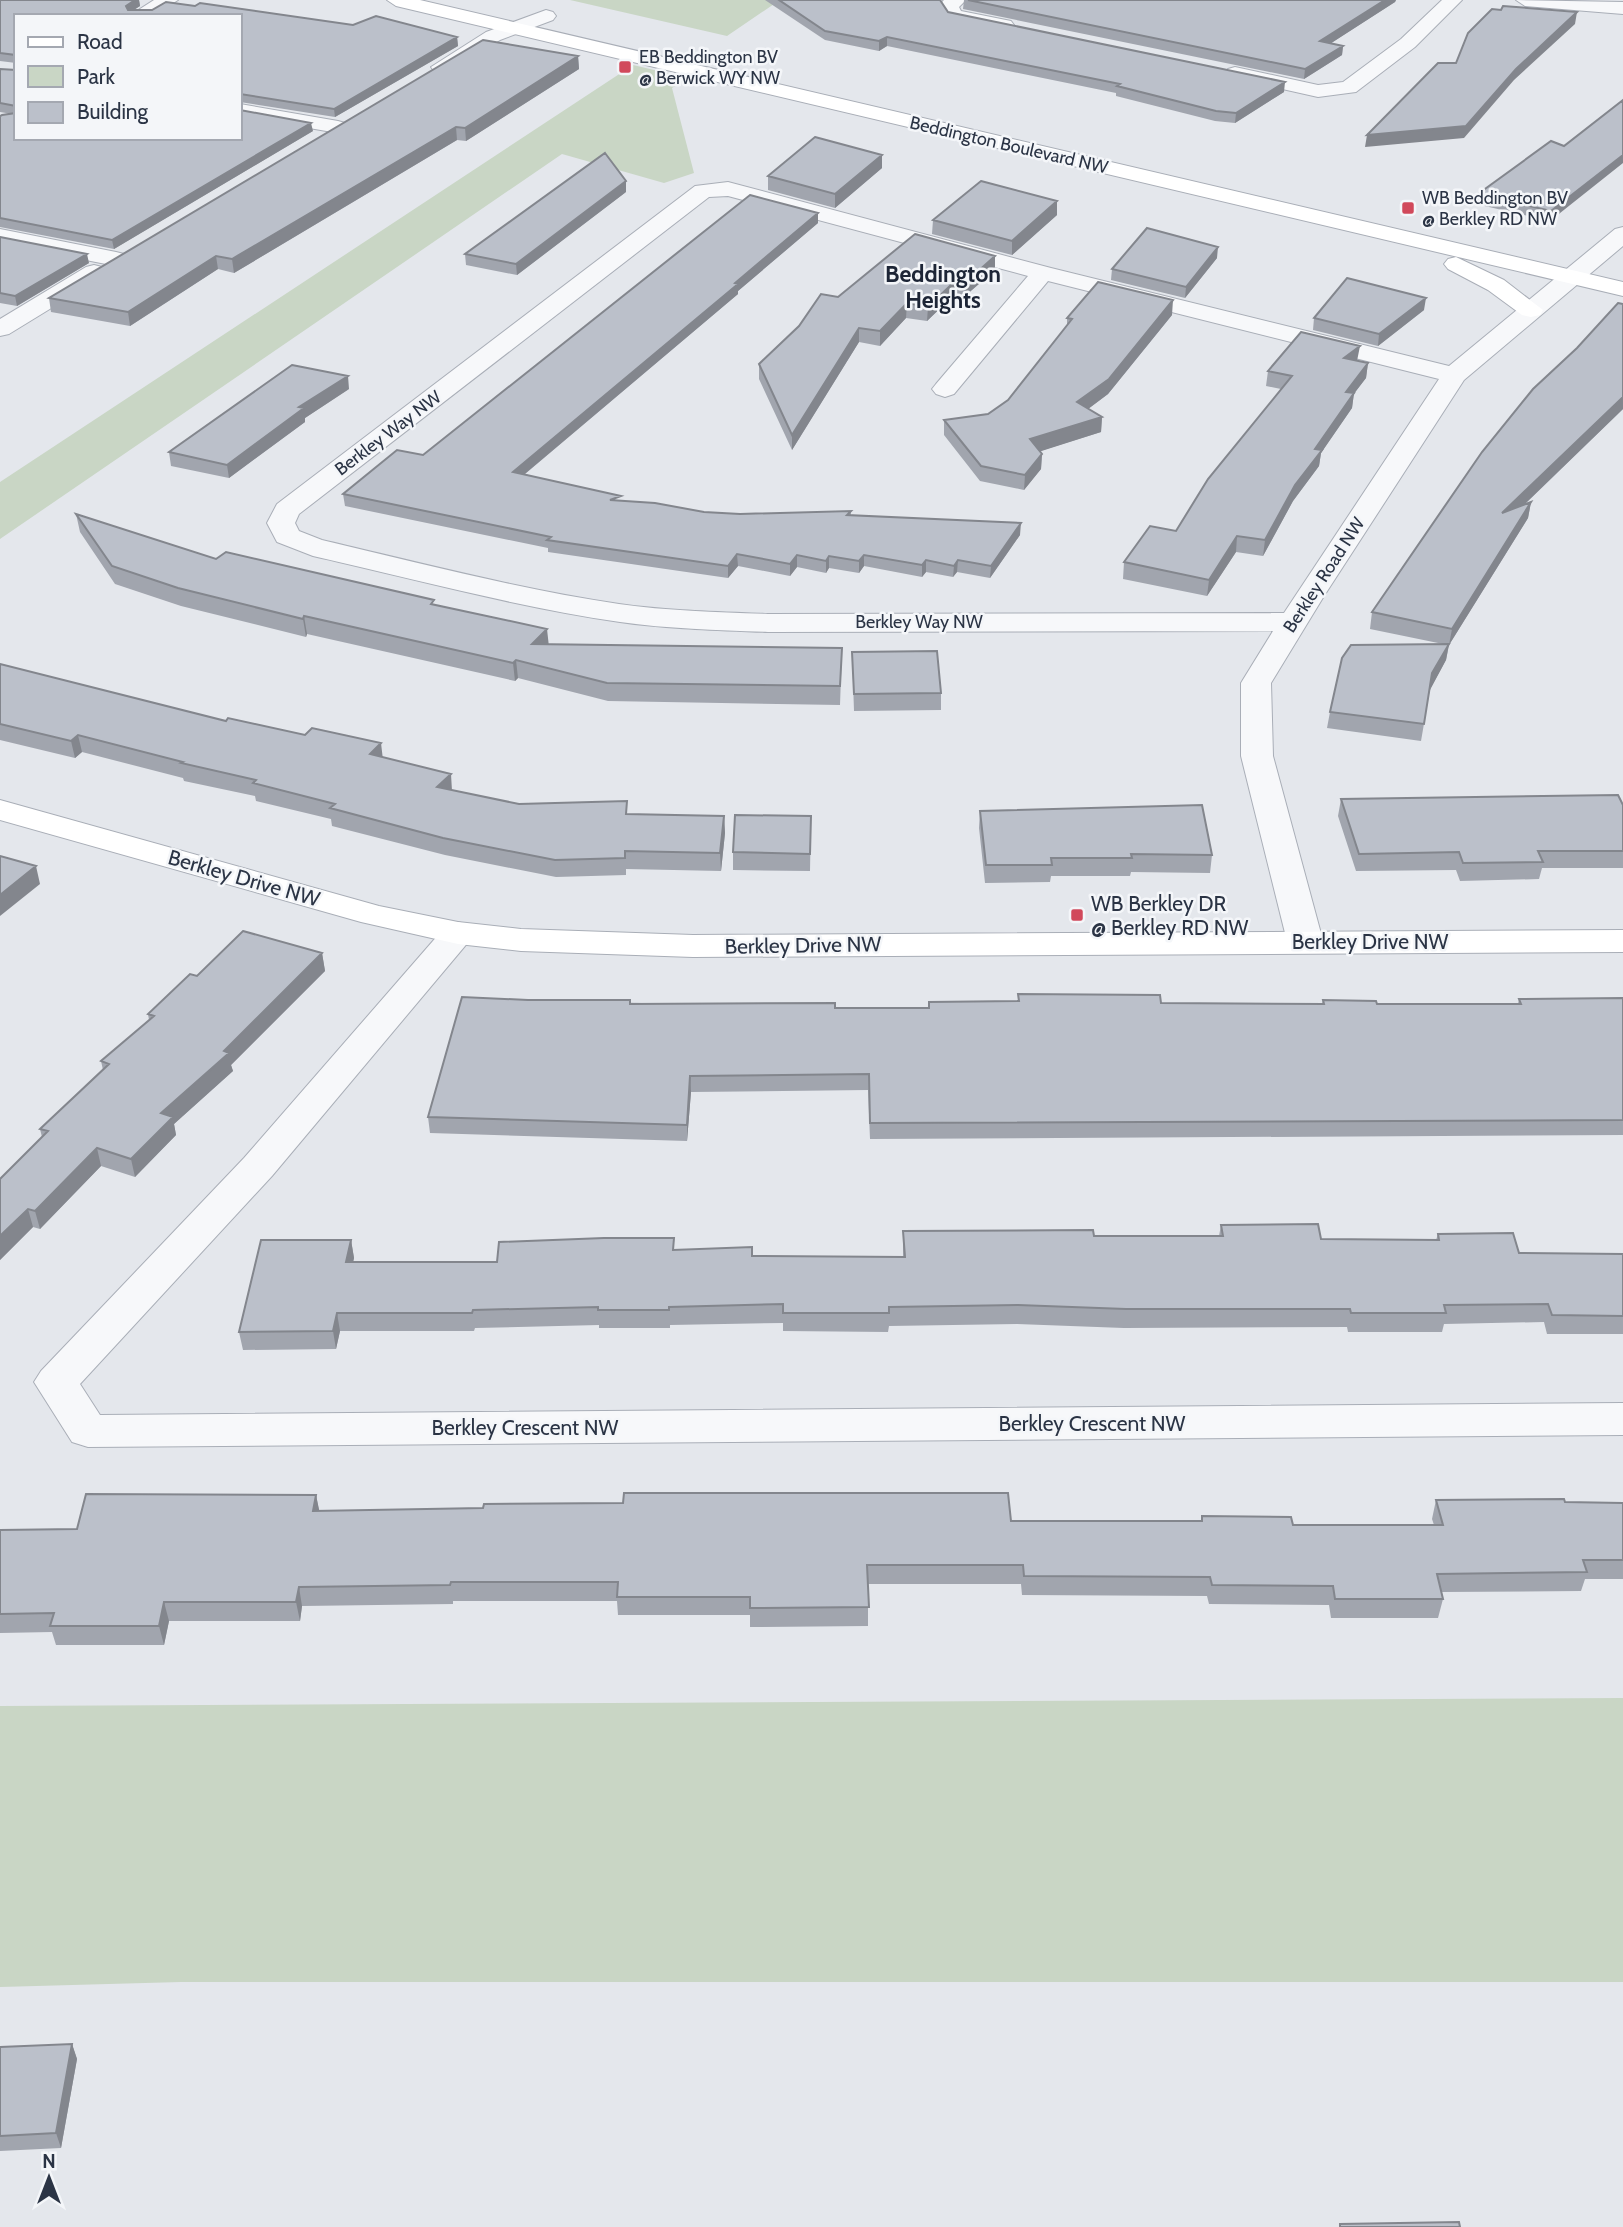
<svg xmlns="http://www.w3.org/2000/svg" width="1623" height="2227" font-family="Cabin,sans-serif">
  <rect width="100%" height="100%" fill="#e4e7ec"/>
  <path fill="#c9d6c5" d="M570,0H780L727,36Z
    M633,65L688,78L672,88L694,173L664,183L562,154L0,539V482Z
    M1623,1698V1982H181L0,1987V1706Z"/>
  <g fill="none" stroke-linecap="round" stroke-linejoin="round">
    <defs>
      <path id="street" d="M154,0H178L153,16H129Z
        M944,0H966L959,7L961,11L1011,21L1014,25L1004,31L948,19L938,6Z
        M1442,0H1462L1415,47L1356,92L1318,97L1228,77L1225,73L1228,69L1235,67L1318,85L1343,82L1401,39Z
        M1516,0L1623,2V14L1525,6Z
        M546,10L553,12L556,16L553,20L500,40L448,71H434L431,67L486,32Z
        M240,104L338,121L345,123L349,127L345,131L338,133L240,116Z
        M728,182L1051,268L1449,366L1615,229L1623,227V246L1464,380L1324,596L1271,683L1273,756L1323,941L1318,949L1305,952L1292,949L1287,941L1241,756V683L1273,631L768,632C719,630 669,629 620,622C516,607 415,579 313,556L277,542L267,523L277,504L695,186ZM728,196L1028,276L936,384L932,389L936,394L945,397L954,394L1048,281L1439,379L1284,613L768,614C718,612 668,611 619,604C519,589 420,563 322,540L299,531L295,523L299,514L709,197Z
        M0,229L116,252L124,254L128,259L124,264L116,266L0,243Z
        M94,265L102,267L106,272L102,277L9,334L0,336V319L86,267Z
        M458,922L470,926L476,933L470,940L272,1176L80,1384L100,1415L1623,1403V1435L88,1447L72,1442L34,1382L41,1371L244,1158L446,926Z"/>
      <path id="secondary" d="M387,0H420L1623,282V296L396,6Z
        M1456,257L1504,280L1543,310L1540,315L1531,317L1522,315L1488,290L1448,269L1444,264L1448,259Z
        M0,800L379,906L458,922L521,929L693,935L1623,930V952L693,957L521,951L458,944L361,922L0,820Z"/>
    </defs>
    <use href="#street" stroke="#a9aeb7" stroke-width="2"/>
    <use href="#secondary" stroke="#a9aeb7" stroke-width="2"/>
    <use href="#street" fill="#f7f8fa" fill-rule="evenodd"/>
    <use href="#secondary" fill="#fff" fill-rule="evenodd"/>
  </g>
  <path fill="#a1a5ae" d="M0,0H139L140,6L133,10H152L166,2L195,6L200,3L353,25L376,16L457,37L458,46L335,117L240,102V16H16V63L0,61Z
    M765,0H941L940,1L948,12L1284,92L1235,123L1215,121L1116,96V93L887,46L879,51L825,40Z
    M964,0H1396L1395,2L1331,43L1343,46L1342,55L1304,79L963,9Z
    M578,56L579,69L466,141L457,140L234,273L218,269L130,326L51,312L49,298Z
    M0,69L16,70V138L313,131L114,249L0,227V116L12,114L0,112Z
    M1564,146L1550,221L1476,204L1478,194Z
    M882,155V168L835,208L768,190V176Z
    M626,192L517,275L466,265L465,254Z
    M1057,201V215L1012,255L932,234L933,220Z
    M818,213V223L738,291V294L525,474L621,501L704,512L740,514L851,511V515L1020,535L990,578L957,572L953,577L926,572L922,577L864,566L859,573L829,568L826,573L797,567L790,576L738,566L728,578L548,552V548L345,506L343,494L423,455Z
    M0,237L89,263L17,306L0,303Z
    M1217,258L1185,298L1111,280L1112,269Z
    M995,270L965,296L955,294L927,321L906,318L880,346L859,342L792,450L759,379V364L838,297Z
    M1623,304V409L1524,505L1531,502L1528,518L1449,645L1446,660L1430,689L1421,741L1327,728L1330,712L1443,644L1370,629L1372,612L1577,348Z
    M1424,310L1378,346L1313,330L1314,318Z
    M1172,315L1108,394L1088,409L1102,417L1101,432L1040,451L1042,454L1041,469L1024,490L980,481L944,435V420L988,414L1008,400L1067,326V318Z
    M1358,361L1368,363L1366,378L1354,393L1352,408L1321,453L1319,466L1293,501L1263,556L1236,552L1207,596L1123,579L1124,562L1176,531L1281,389L1266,386L1268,371Z
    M349,389L305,418V422L229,478L171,466L169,452Z
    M76,514L216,559L434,604L548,644L842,648L840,705L608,701L518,678L515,681L307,634L306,637L181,606L115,584L80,532Z
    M852,652L941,693V710L854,711Z
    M0,664L226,721L383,757L452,790L519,804L627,814L724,816L725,833L721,871L626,869V875L556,877L445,855L332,826L331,819L256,801L255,796L184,781L183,778L82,752L75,758L0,740Z
    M1341,799L1623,805V868H1542L1539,879L1460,881L1456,870L1356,871L1338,816Z
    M980,811L1212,855L1210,873L1131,872L1130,876H1051L1050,882L985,883L979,828Z
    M811,816L810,871L733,870V852Z
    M322,953L325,971L231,1065L233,1071L174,1124L176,1135L135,1177L101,1166L40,1229L33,1227L0,1260V1179L42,1137L40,1129L103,1070L101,1061L149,1020L148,1014L197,976Z
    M1018,994L1161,1003L1322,1004L1323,1000L1377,1004H1518L1519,999L1623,998V1135L870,1139L868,1090L691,1092L687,1141L430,1133L428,1117L528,1000L835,1008H929V1002L1018,1001Z
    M1221,1225L1321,1239L1436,1240L1438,1234L1519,1253L1623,1254V1334H1547L1544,1322L1444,1324L1442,1332H1348L1347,1327L1124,1328L1017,1324L889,1326L888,1332L783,1331V1323L670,1325V1328H599V1325L475,1328L474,1331H340L336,1349L243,1350L239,1332L351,1240L354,1258L353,1262H497L674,1238V1250L752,1256L903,1257V1231L1094,1236H1219Z
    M316,1495L319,1511L1011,1521H1201L1202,1516L1293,1525H1434L1432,1519L1436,1500L1623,1503V1579H1585L1581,1591L1441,1592L1443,1599L1438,1618H1331L1329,1605L1209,1604L1207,1596L1022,1595L1021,1584H868V1626L750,1627V1615H618L617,1601H453V1604L302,1606L300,1621H169L164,1645H56L52,1632L0,1633V1530L77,1529Z
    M72,2044L77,2059L61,2148L0,2151V2047Z"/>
  <path fill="#83868d" d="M135,0H139L140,6L128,14L126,6Z
    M1385,0H1396L1395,2L1319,51L1320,41Z
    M1577,12L1575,24L1514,80L1464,138L1365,147L1367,135L1516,69Z
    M457,37L458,46L335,117L334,109Z
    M887,37V46L879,51V41Z
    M1343,46L1342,55L1304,79L1305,69Z
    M578,56L579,69L466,141L465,128Z
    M1285,82L1284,92L1235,123L1236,113Z
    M311,123L313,131L114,249L112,240Z
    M456,127L457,140L234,273L232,259Z
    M882,155V168L835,208V194Z
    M1623,155V163L1550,221L1551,211Z
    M626,181V192L517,275L516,264Z
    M1057,201V215L1012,255V241Z
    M818,213V223L738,291V294L514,483L513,472Z
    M1218,247L1217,258L1185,298L1186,287Z
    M87,254L89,263L17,306L15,296Z
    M216,256L218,269L130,326L128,312Z
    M995,256V270L965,296L966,282Z
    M956,280L955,294L927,321L928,307Z
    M1426,298L1424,310L1378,346L1379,334Z
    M1173,300L1172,315L1108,394L1076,418L1077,402Z
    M907,303L906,318L880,346V331Z
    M859,328V342L792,450V435Z
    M1360,346L1357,361L1344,358Z
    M1368,363L1366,378L1344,407L1346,392Z
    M348,376L349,389L305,418V422L229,478L227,465L299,407Z
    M1354,393L1352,408L1321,453L1319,466L1293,501L1263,556L1265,540L1315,449Z
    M1623,397V409L1499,529L1502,513Z
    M1102,417L1101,432L1029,455L1030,439Z
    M1042,454L1041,469L1024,490L1025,475Z
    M1531,502L1528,518L1449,645L1452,629Z
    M1021,523L1020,535L990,578L991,566Z
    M1237,536L1236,552L1207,596L1209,580Z
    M737,554L738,566L728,578V566Z
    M797,555V567L790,576V564Z
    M864,555V566L859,573V561Z
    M829,556V568L826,573V561Z
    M926,560V572L922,577V565Z
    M958,560L957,572L953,577L954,566Z
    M304,616L307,634L306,637L303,619Z
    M547,629L549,647L532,644Z
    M1449,644L1446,660L1430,690L1432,673Z
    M516,660L518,678L515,681L513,663Z
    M78,735L82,752L75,758L71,741Z
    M381,743L383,760L370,754Z
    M451,774L452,791L437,787Z
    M724,816L725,833L721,871L720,853Z
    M36,866L40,884L0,916V895Z
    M322,953L325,971L231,1065L233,1071L174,1124L176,1135L135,1177L131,1159L161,1113Z
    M690,1076L691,1092L687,1141V1125Z
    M97,1148L101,1166L40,1229L35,1211Z
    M28,1209L33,1227L0,1260V1236Z
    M351,1240L354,1258L349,1280L346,1262Z
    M337,1313L340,1331L336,1349L333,1331Z
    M316,1495L320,1514L313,1511Z
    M299,1587L302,1606L300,1621L296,1602Z
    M164,1602L169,1621L164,1645L159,1626Z
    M72,2044L77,2059L61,2148L56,2133Z"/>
  <path fill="#bbc0ca" stroke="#83868d" stroke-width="2" d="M0,0H135L126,6L128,10H152L166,2L195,6L200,3L353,25L376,16L457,37L334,109L240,94V16H16V55L0,53Z
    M779,0H940L948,12L1285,82L1236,113L1216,111L1117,86L1120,84L887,37L879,41L825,31Z
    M968,0H1385L1320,41L1343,46L1305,69Z
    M1503,6L1577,12L1516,69L1466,126L1367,135L1438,63H1456L1468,33L1492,9L1501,10Z
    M483,40L578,56L465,128L456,127L232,259L216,256L128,312L49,298Z
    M0,69L16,70V106L0,103Z
    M1623,100V155L1551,211L1478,194L1551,141L1564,146Z
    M240,110L311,123L112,240L0,218V116L2,115L16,113V138H240Z
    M815,137L882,155L835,194L768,176Z
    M605,153L626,181L516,264L465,254Z
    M981,181L1057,201L1012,241L933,220Z
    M750,195L818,213L735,283L738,284L513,472L621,496L610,500L655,503L704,512L740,514L851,511L847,515L1021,523L991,566L958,560L954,566L926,560L922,565L864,555L859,561L829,556L826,561L797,555L790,564L737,554L728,566L547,540L551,537L343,494L397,450L423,455Z
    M1147,228L1218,247L1186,287L1112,269Z
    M915,234L995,256L966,282L956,280L928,307L907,303L880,331L859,328L792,435L759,364L799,326L821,294L838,297Z
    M0,237L87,254L15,296L0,293Z
    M1347,278L1426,298L1379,334L1314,318Z
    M1098,282L1173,300L1109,379L1077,402L1102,417L1030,439L1042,454L1025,475L981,466L944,420L988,414L1008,400L1072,319L1067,318Z
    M1618,303L1623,304V397L1502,513L1531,502L1452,629L1372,612L1482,452L1533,389L1577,348Z
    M1301,332L1360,346L1344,358L1368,363L1346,392L1354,393L1315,449L1322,450L1295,485L1265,540L1237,536L1209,580L1124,562L1150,526L1176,531L1208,479L1292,376L1268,371Z
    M292,365L348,376L299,407L304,408L227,465L169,452Z
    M76,514L216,559L226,552L434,600L431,604L547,629L532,644L842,648L840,686L607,683L516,660L513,663L304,616L303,619L178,588L112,566Z
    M1449,644L1432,673L1424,724L1330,712L1342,658L1351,645Z
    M937,651L941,693L854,694L852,652Z
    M0,664L226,721L228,718L305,735L312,728L381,743L370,754L451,774L437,787L519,804L627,801L626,814L724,816L720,853L625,851V858L555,860L443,838L330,808L335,804L253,783L256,780L181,763L183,762L78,735L71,741L0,724Z
    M1618,795L1623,805V851H1538L1543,862L1463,863L1459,852L1359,854L1341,799Z
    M1202,805L1212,855L1131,854L1132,858H1051L1052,865H986L980,811Z
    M735,815L811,816L810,854L733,852Z
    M0,856L36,866L0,895Z
    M243,931L322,953L224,1051L229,1053L161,1113L173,1117L131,1159L97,1148L35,1211L28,1209L0,1236V1179L48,1131L40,1129L109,1064L101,1061L154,1016L148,1014L190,974L197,976Z
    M1018,994L1160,995L1161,1003L1324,1004L1323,1000L1376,1001L1377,1004H1521L1519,999L1623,998V1120L870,1123L869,1074L690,1076L687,1125L428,1117L462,997L528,1000H630V1004L835,1003V1008H929V1002L1019,1001Z
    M1318,1224L1321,1239L1439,1240L1438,1234L1513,1233L1519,1253L1623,1254V1316L1552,1315L1548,1304L1444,1305L1446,1313H1351L1350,1309H1126L1018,1305L889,1307V1313H783V1304L669,1307V1310H598V1307L473,1310L472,1313H337L333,1331L239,1332L261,1240H351L346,1262H497L499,1242L604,1238H674L673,1250L752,1247V1256L905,1257L903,1231L1093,1230L1094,1236H1223L1221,1225Z
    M624,1493H1008L1011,1521H1202V1516L1291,1517L1293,1525H1443L1436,1500L1564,1499L1565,1502L1623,1503V1560H1583L1587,1572L1437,1574L1443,1599H1335L1333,1586L1212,1585L1210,1577L1024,1576L1023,1565H867L869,1607L750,1608V1597H617L618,1582H451L450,1585L299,1587L296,1602H164L159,1626H50L54,1613L0,1614V1530L77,1529L86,1494L316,1495L313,1511L483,1508L484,1504L623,1503Z
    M72,2044L56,2133L0,2136V2047Z
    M1459,2222L1460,2227H1340V2224Z"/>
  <g fill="#d1495b" stroke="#f4f6f9" stroke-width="2.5">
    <rect x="618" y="60" width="14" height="14" rx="3.5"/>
    <rect x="1401" y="201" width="14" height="14" rx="3.5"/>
    <rect x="1070" y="908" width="14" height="14" rx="3.5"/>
  </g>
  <g text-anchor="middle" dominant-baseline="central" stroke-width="5" stroke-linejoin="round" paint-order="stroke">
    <g font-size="18" fill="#2b3445" stroke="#f4f6f9" text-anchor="start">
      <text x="639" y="57">EB Beddington BV<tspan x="639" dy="21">@ Berwick WY NW</tspan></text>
      <text x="1422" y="198">WB Beddington BV<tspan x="1422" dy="21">@ Berkley RD NW</tspan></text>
    </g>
    <g font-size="18" fill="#2b3445" stroke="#f4f6f9">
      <text transform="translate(1009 145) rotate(13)">Beddington Boulevard NW</text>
      <text transform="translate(388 433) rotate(-37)">Berkley Way NW</text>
      <text transform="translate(1324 575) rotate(-57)">Berkley Road NW</text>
      <text x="919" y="622">Berkley Way NW</text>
    </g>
    <g font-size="21" fill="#2b3445" stroke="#f4f6f9">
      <text transform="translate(244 878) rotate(16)">Berkley Drive NW</text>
      <text x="1370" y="941">Berkley Drive NW</text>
      <text transform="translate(803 945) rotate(-1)">Berkley Drive NW</text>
      <text x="1092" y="1423">Berkley Crescent NW</text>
      <text x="525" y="1427">Berkley Crescent NW</text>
    </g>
    <g font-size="21" fill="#2b3445" stroke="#f4f6f9" text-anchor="start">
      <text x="1091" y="903">WB Berkley DR<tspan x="1091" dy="24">@ Berkley RD NW</tspan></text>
    </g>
    <g font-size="23" font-weight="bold" fill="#1d2536" stroke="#f4f6f9">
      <text x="943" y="274">Beddington<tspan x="943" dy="26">Heights</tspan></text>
    </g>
  </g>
  <rect x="14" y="14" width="228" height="126" fill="#f4f6f9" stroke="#a4a8b1" stroke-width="2"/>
  <rect x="28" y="37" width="35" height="10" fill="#ffffff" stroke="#a4a8b1" stroke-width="2"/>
  <text x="77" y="49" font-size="21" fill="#2b3445">Road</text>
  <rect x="28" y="66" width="35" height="21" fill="#c9d6c5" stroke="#a4a8b1" stroke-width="2"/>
  <text x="77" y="84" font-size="21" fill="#2b3445">Park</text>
  <rect x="28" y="102" width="35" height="21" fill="#bbc0ca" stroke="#a4a8b1" stroke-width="2"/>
  <text x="77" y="119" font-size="21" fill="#2b3445">Building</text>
  <g transform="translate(49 2178)" stroke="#f4f6f9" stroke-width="5" paint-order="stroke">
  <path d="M0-5L12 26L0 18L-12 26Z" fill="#2b3445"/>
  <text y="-10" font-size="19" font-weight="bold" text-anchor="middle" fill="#2b3445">N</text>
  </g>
</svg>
